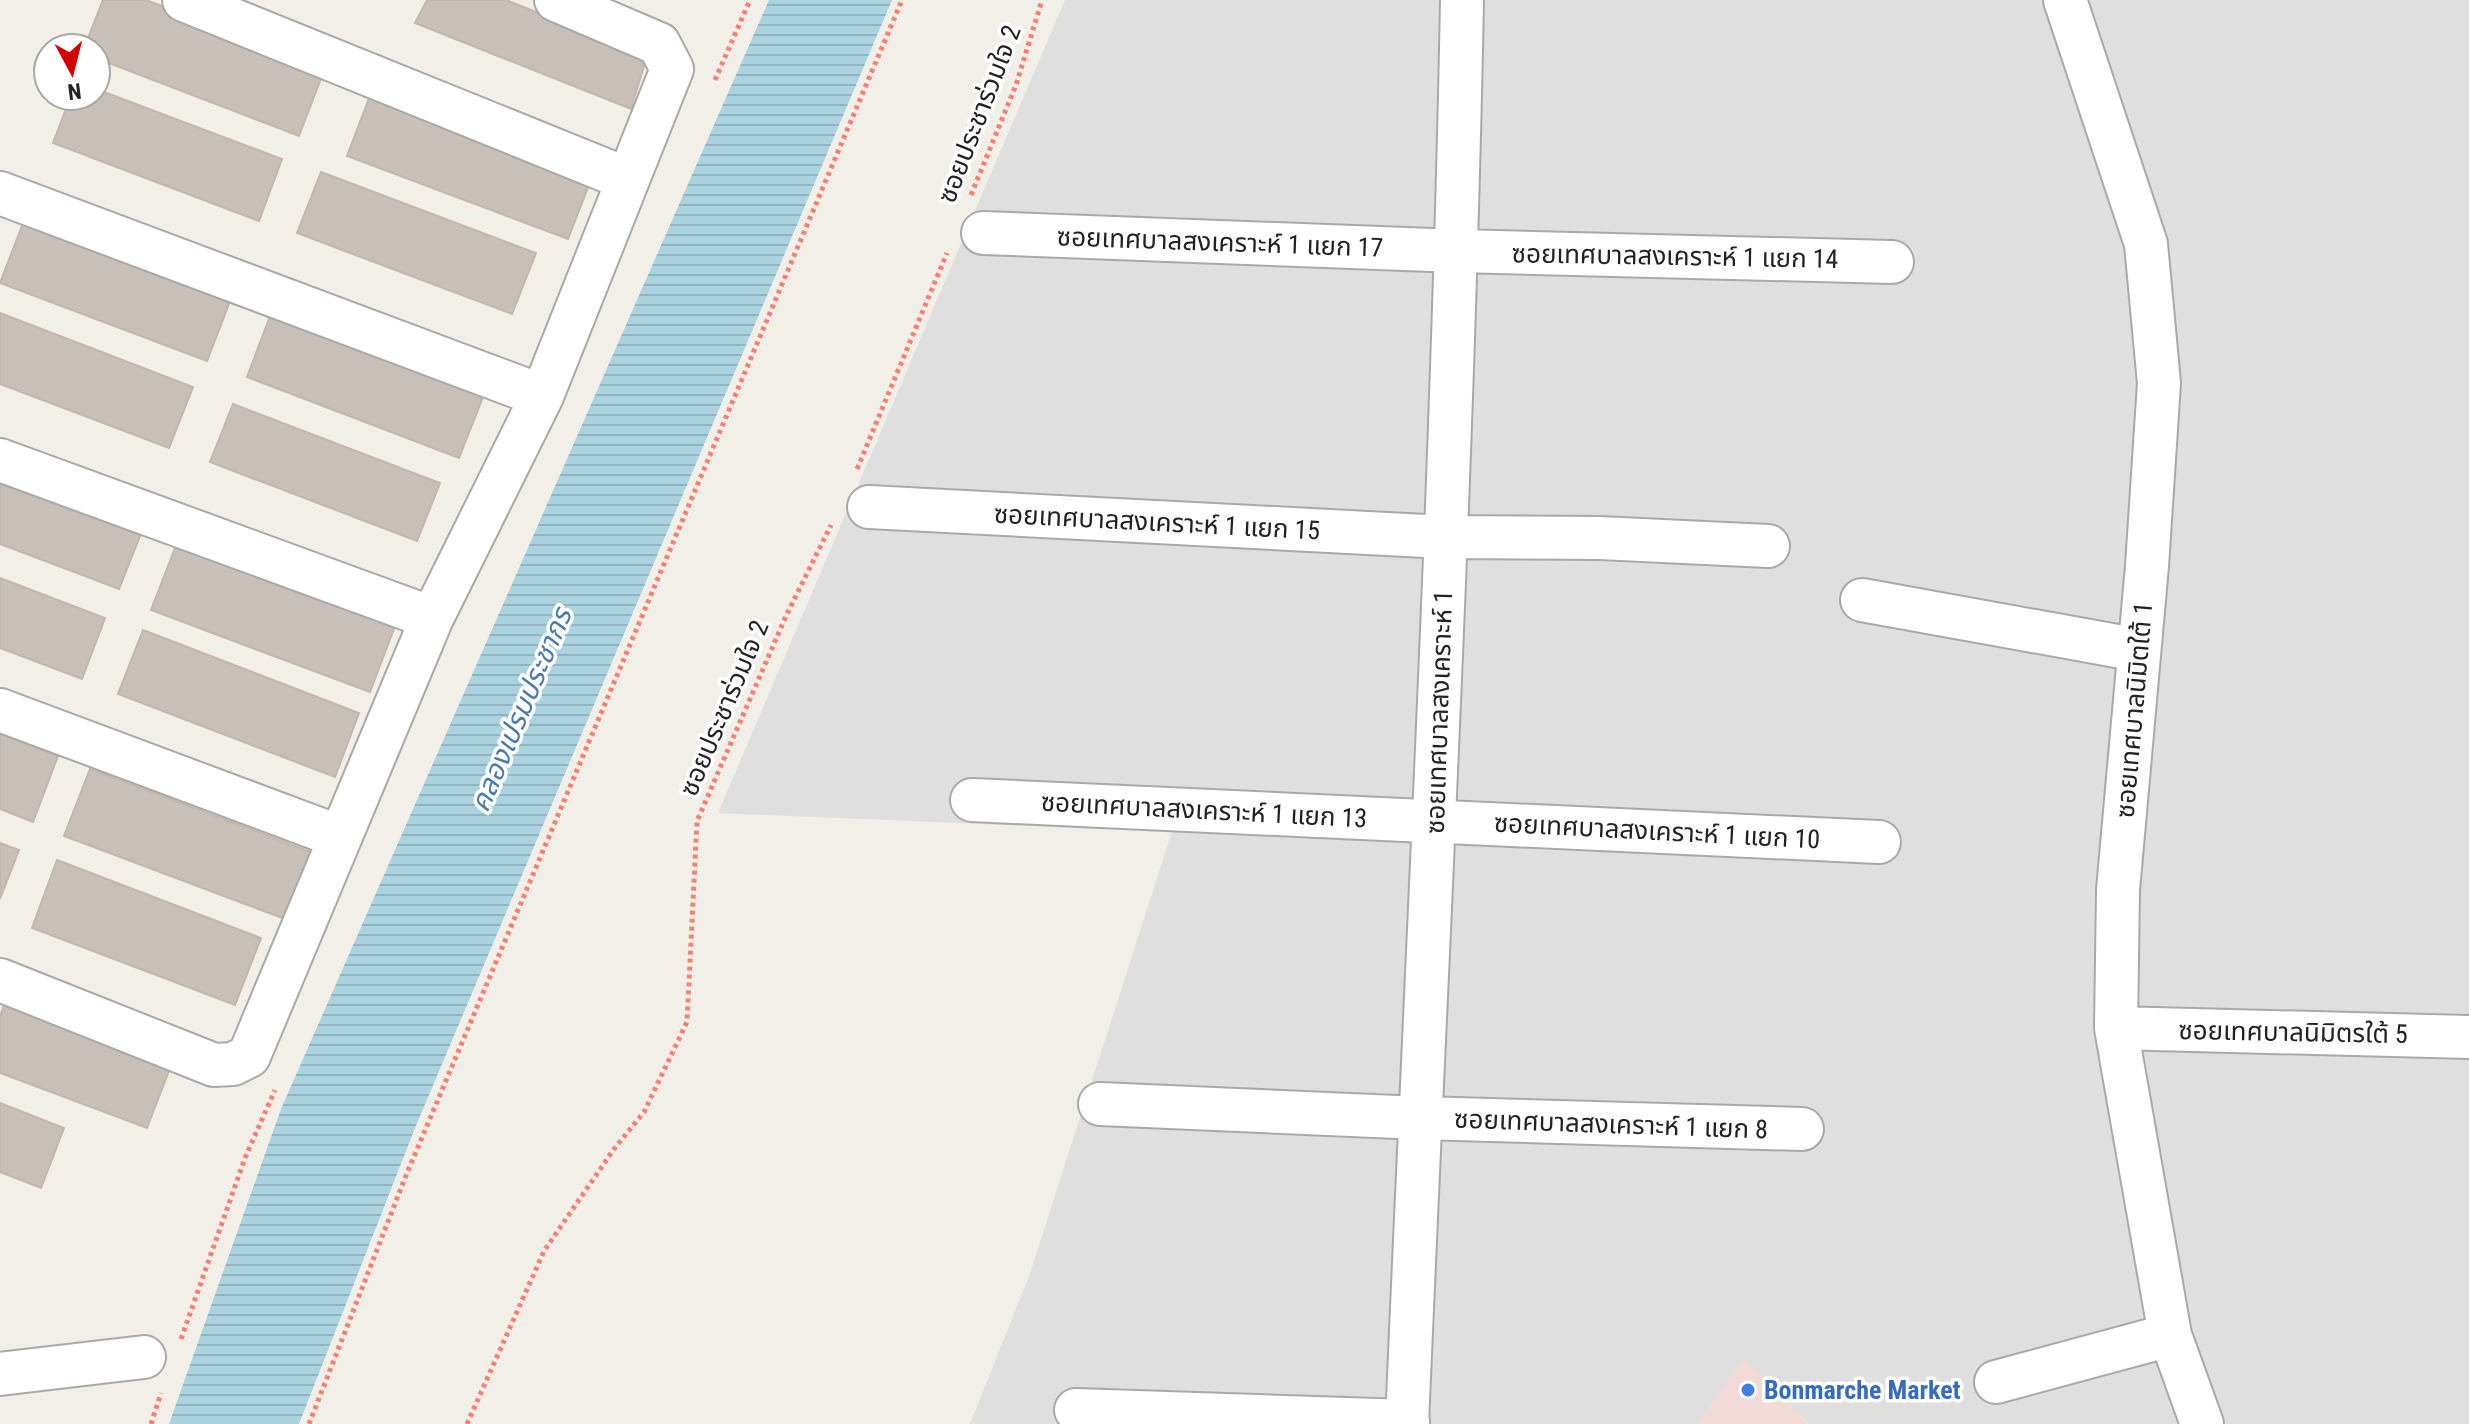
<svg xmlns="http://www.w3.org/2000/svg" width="2469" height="1424" font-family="'Roboto Condensed','Noto Sans Thai',sans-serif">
  <defs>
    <pattern id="water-rules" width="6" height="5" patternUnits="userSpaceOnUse" patternTransform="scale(2)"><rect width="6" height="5" fill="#aad3df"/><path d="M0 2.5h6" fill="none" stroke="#92b5bf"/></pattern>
  </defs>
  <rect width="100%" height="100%" fill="#f2efe9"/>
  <path fill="#e0dfdf" d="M1065,0H2469V1424H1809L1744,1359L1697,1424H970L1029,1276L1172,832L718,813Z"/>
  <path fill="#f2dad9" d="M1744,1358L1808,1424H1697Z"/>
  <path fill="url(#water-rules)" d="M769,0H892L415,1128L299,1424H169L281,1109Z"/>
  <path fill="#c7bfb8" stroke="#c4b6ab" stroke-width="2" d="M103,0H146L325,68L299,136L96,58V48H84Z
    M427,0H506L647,56L631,109L415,23Z
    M373,88L594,172L568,239L347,156Z
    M96,89L282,159L259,221L53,143L71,96H96Z
    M321,172L536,253L512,314L297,233Z
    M25,218L232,296L207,361L0,283Z
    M272,311L485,392L459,458L247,377Z
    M0,313L193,387L169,448L0,384Z
    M233,404L440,483L417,541L210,462Z
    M0,471L144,526L119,589L0,544Z
    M177,543L395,626L370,692L151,610Z
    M0,578L105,618L82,679L0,648Z
    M143,630L359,713L335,777L118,694Z
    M0,734L58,756L33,822L0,809Z
    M90,769L311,852L285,919L64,836Z
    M0,843L19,850L0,899Z
    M57,860L261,938L235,1005L32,928Z
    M6,1000L172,1063L147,1128L0,1073V1016Z
    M0,1103L64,1128L41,1188L0,1172Z"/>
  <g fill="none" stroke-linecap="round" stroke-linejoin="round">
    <defs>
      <path id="minor" d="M184,0L627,179
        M2065,0L2146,244L2159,383L2147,566L2118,890L2116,1028L2170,1335L2202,1424
        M0,193L542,396
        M983,233L1458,251L1892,262
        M0,460L432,618
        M869,507L1445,537L1600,538L1768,546
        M1862,600L2139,650
        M0,710L340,837
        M972,800L1879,842
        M0,980L214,1065L233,1064L249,1056L432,618L542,396L672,69L659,44L556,0
        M2116,1028L2469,1037
        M1100,1104L1420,1118L1802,1129
        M0,1374L144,1357
        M1996,1382L2170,1335
        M1076,1410L1408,1421
        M1407,1424C1427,949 1453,475 1462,0"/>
    </defs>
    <use href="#minor" stroke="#a9a9a9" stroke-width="46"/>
    <path stroke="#fa8072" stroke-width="5" stroke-dasharray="4 4" stroke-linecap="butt" d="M715,80L750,0
      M971,195L1016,85L1042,0
      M857,469L947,253
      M181,1339L245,1158L275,1090
      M151,1424L161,1393
      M309,1424L407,1173L902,0
      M467,1424L544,1251L614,1149L644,1112L687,1022L697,821L786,616L831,525"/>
    <use href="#minor" stroke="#fff" stroke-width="42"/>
  </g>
  <circle fill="#3f7fe0" stroke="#fff" stroke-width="3" cx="1748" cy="1390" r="8"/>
  <g text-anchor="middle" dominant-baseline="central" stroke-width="7" stroke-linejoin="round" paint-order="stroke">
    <g font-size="26" fill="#222" stroke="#fff">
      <text transform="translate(979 114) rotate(-69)">ซอยประชาร่วมใจ 2</text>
      <text transform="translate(1220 242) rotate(2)">ซอยเทศบาลสงเคราะห์ 1 แยก 17</text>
      <text transform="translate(1675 256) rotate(1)">ซอยเทศบาลสงเคราะห์ 1 แยก 14</text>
      <text transform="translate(1157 522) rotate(3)">ซอยเทศบาลสงเคราะห์ 1 แยก 15</text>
      <text transform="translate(724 708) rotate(-67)">ซอยประชาร่วมใจ 2</text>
      <text transform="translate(2134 710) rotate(-85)">ซอยเทศบาลนิมิตใต้ 1</text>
      <text transform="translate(1439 712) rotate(-88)">ซอยเทศบาลสงเคราะห์ 1</text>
      <text transform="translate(1204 810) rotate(3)">ซอยเทศบาลสงเคราะห์ 1 แยก 13</text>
      <text transform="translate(1657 831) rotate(3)">ซอยเทศบาลสงเคราะห์ 1 แยก 10</text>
      <text transform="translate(2293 1032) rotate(1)">ซอยเทศบาลนิมิตรใต้ 5</text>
      <text transform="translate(1611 1124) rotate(2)">ซอยเทศบาลสงเคราะห์ 1 แยก 8</text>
    </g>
    <g font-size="26" font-weight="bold" fill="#366cbe" stroke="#fff" text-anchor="start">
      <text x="1764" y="1390">Bonmarche Market</text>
    </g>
    <g font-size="28" font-style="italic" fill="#4a7aab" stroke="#fff">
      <text transform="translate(521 710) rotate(-67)">คลองเปรมประชากร</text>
    </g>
  </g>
  <g transform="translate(72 72) rotate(173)"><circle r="38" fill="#ffffff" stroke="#a7a7a7" stroke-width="2"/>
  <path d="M0-6L14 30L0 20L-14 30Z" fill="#d40000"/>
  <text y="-12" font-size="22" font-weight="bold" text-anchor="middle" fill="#222222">N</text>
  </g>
</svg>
